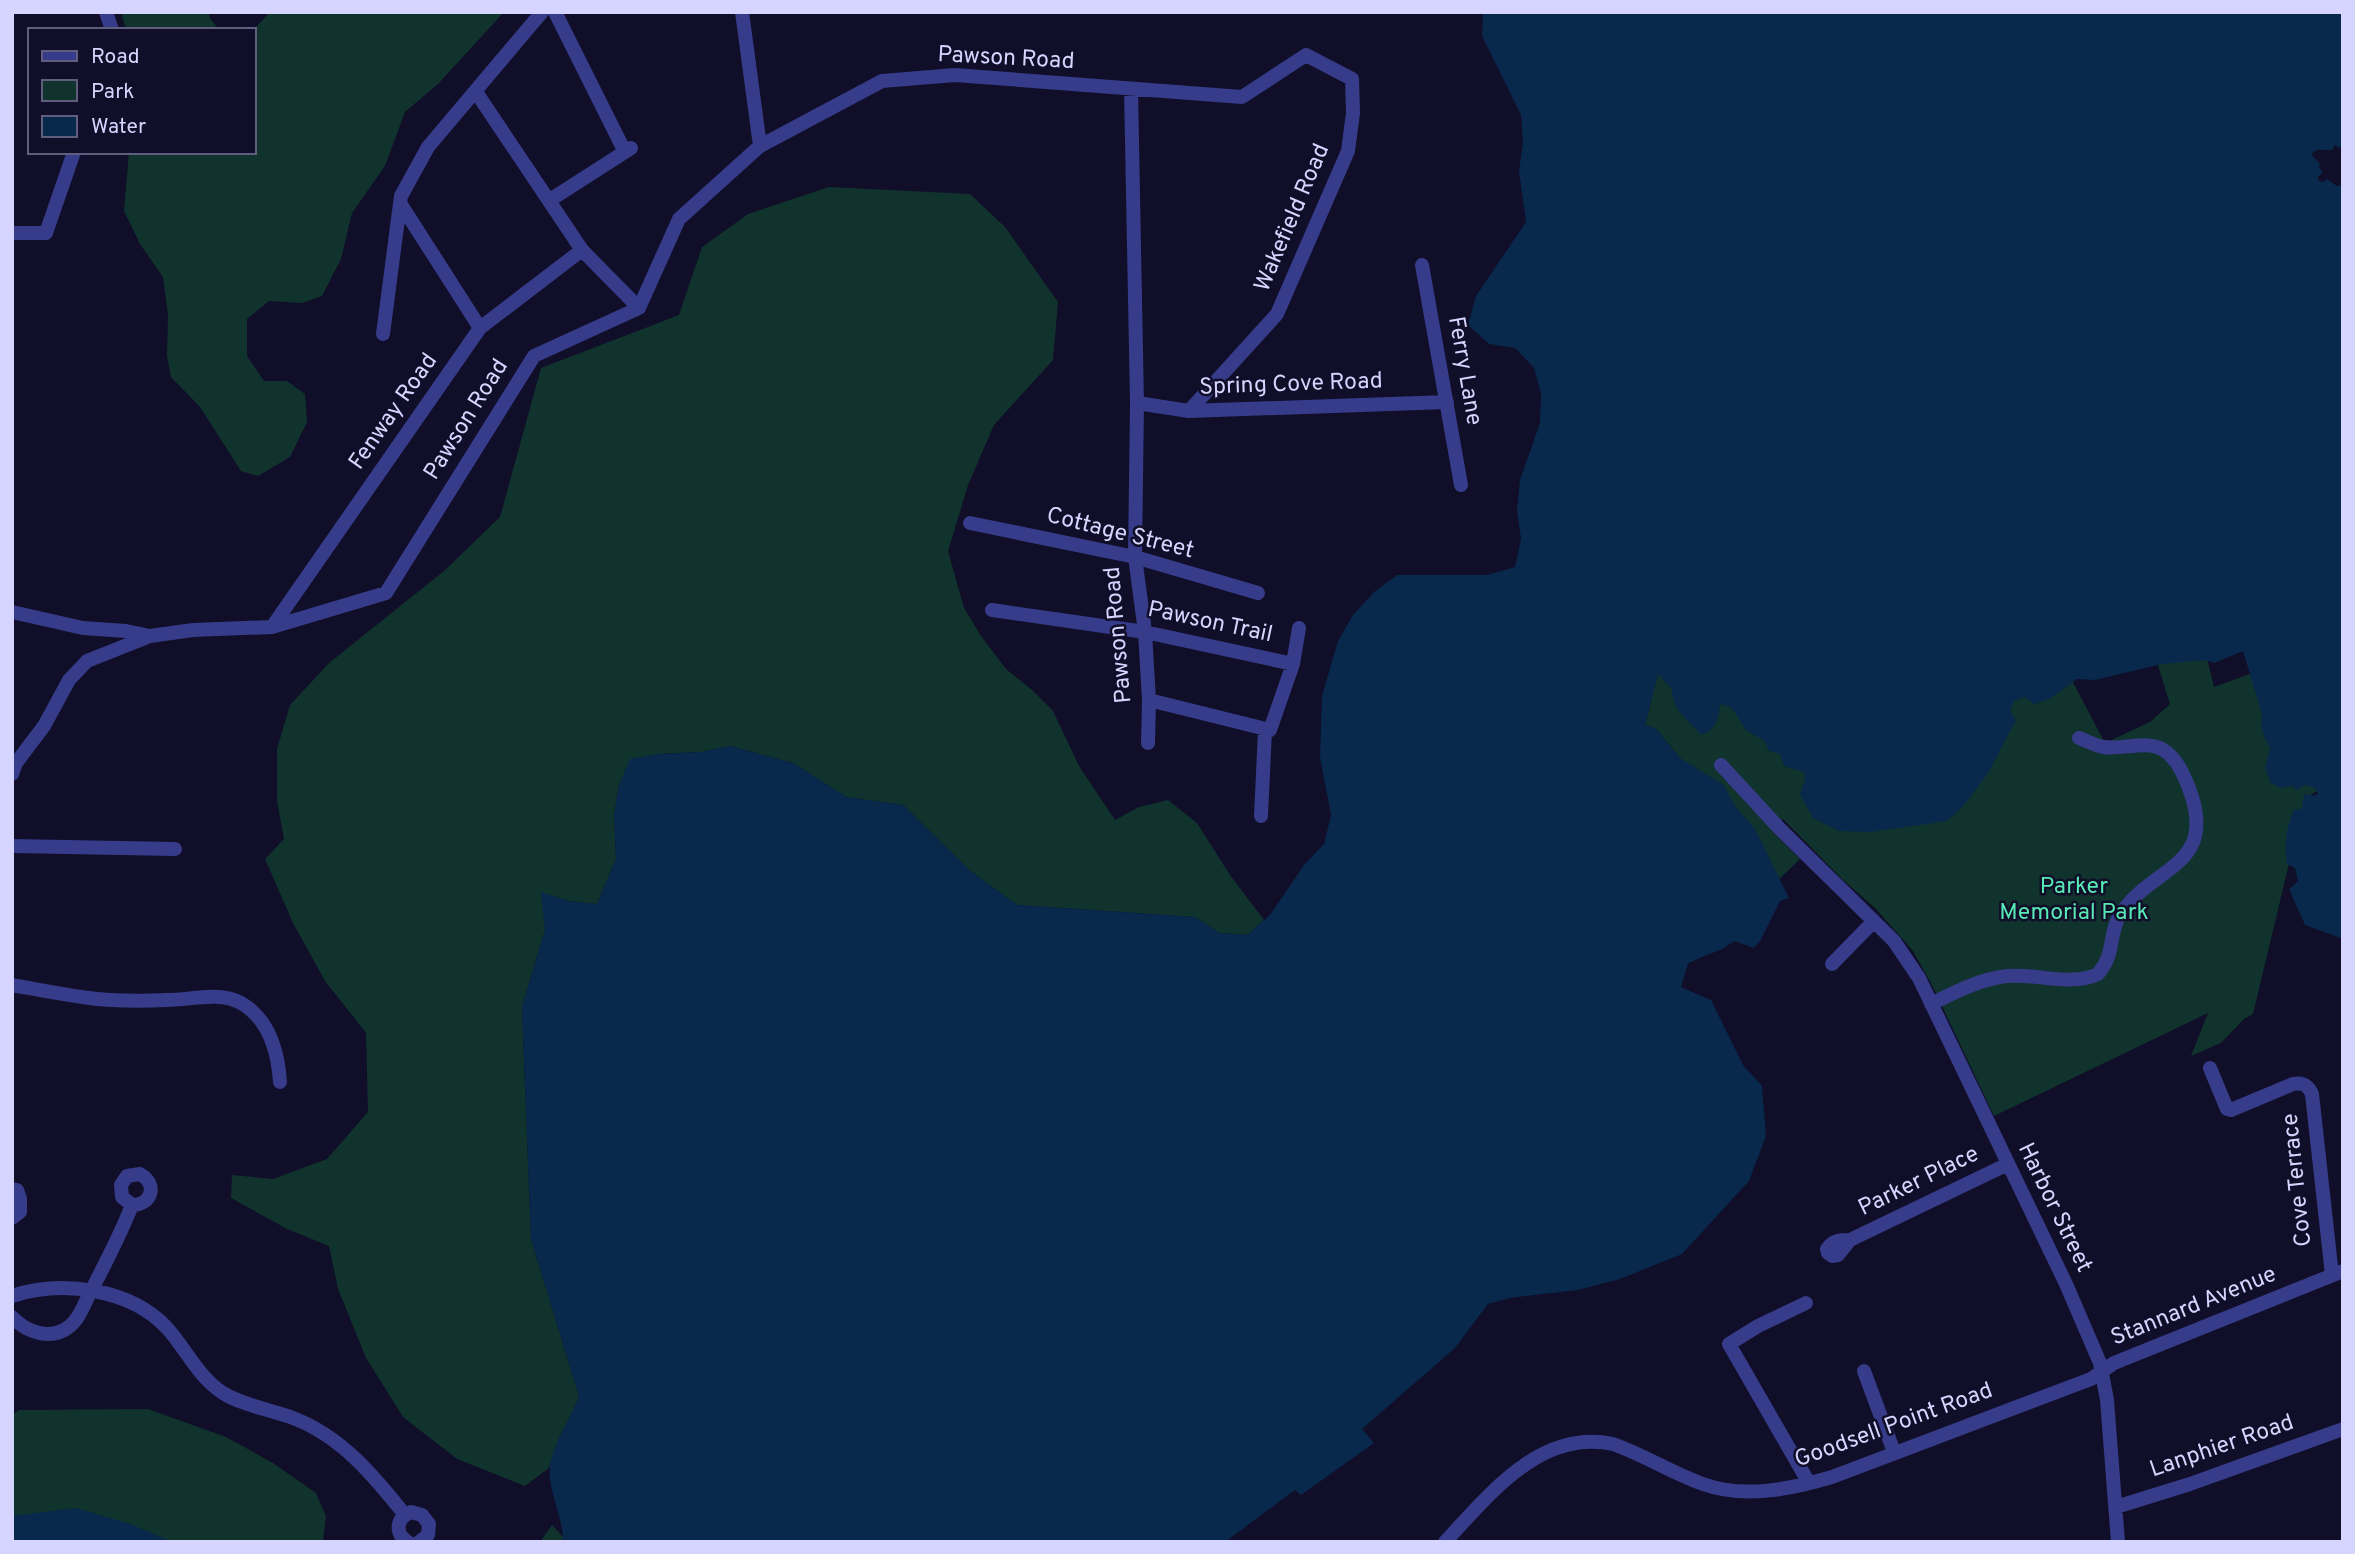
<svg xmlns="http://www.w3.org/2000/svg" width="2355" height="1554" font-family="Overpass,sans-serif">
  <rect width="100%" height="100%" fill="#100e28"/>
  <path fill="#10332e" d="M121,12H208L211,20L220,30H126Z
    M270,12H504L438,84L405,112L385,166L352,213L341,259L322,296L302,303L269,301L247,319V356L264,381H287L305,394L307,422L290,457L258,476L241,471L200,407L171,377L167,356L168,315L163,277L140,244L124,211L129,152H254L253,30Z
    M829,187L970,194L1005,227L1058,302L1053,360L994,425L968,485L948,551L964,608L981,636L1006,669L1032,690L1053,711L1079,766L1115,820L1139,807L1168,800L1197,823L1230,875L1264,920L1247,935L1219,933L1195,917L1017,905L969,870L903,805L846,797L793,763L730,746L701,752L658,754L619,785L614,815L616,859L597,904L568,901L542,893L545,930L522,1007L531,1239L579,1396L572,1414L560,1436L549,1468L525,1486L457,1459L403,1417L366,1358L338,1289L329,1246L287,1229L231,1198L232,1175L273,1179L327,1159L368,1112L366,1033L325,981L293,923L265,859L284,839L277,801V749L290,705L329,663L444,571L500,517L541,368L679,315L702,247L748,214Z
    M2204,646L2214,687L2258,671L2317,791L2309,796L2293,847L2253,1014L2245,1018L2221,1043L2191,1056L2208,1013L1994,1116L1933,987L1913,951L1876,909L1842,879L1783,819L1772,831L1800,859L1771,887L1681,759L1655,728L1645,725L1658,673L1718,700L2008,702L2068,673L2105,743L2150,722L2170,704L2155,656Z
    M148,1409L226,1437L273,1463L316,1493L326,1516L323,1542H12V1415L19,1410Z
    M552,1525L564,1538L563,1542H540Z"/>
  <path fill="#08284c" d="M1483,12H2343V146L2339,148L2335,145L2332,150H2317L2311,154L2320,164L2319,167L2323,173L2318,177V180L2323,182L2327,179L2337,186L2340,185L2343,190V939L2305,925L2289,889L2298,881L2295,868L2287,864C2284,843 2286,829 2294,810L2302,809L2304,794L2314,796L2318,793L2314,787L2304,785L2297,790L2292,786L2281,788L2271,783L2265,768L2270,748C2263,736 2260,727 2262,714L2243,651L2214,663L2204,660L2162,664L2095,680L2077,679L2051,698L2034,704L2025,697L2014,701L2010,711L2016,720L1988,773L1964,805L1947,821L1870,832L1839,831L1813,818L1800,794L1805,780L1804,772L1784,766L1780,754L1769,751L1765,741L1746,730L1732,708L1720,704C1718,720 1717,727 1702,735C1688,721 1672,709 1672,689L1658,674L1645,725L1655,728L1681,759L1724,785L1734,805L1755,829L1789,898L1780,901L1760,941L1754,948L1734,941C1718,954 1706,953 1688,964L1681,987L1711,1000L1743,1065L1762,1086L1766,1136L1749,1181L1682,1254L1620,1279L1578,1290L1510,1298L1488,1304L1455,1348L1362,1429L1374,1443L1301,1495L1295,1490L1225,1542H563C564,1520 547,1489 550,1467C553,1442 571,1420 579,1396L531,1239L522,1007L545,930L541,892L568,901L597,904L616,859L614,815L619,785L630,759L658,754L701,752L730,746L793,763L846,797L903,805L969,870L1017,905L1195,917L1219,933L1247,935L1270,915L1304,865L1324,844L1331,815L1320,757L1322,696L1338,641L1353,615L1374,592L1397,575H1487L1515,567L1521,539L1517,510L1520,480L1540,423L1541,394L1534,368L1515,348L1489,344L1468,325L1476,296L1526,222L1519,171L1523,143L1521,115L1482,36Z
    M76,1508L130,1524L173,1542H12V1516Z"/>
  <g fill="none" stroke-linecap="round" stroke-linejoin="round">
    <path stroke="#363b8a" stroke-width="14" d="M106,12L112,30
      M555,12L625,152
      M742,12L760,146
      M1131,89L1137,403L1135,557L1145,632L1149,700L1148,743
      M476,92L582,250L639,308
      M550,200L631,148
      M400,203L480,328
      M12,233H46L74,152
      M1422,265L1461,485
      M383,334L401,196L428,147L542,12
      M1137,403L1189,411L1447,402
      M970,523L1135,557L1258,593
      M992,610L1145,632L1293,664
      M12,612L83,628L126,631L150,636L193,630L272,627L386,593L534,356L639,308L679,219L760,146L882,81L955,75L1242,97L1306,55L1352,79L1353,113L1348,151L1277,314L1189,411
      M272,627L480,328L582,250
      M1149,700L1270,730L1293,664L1299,628
      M1721,765L1780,829L1894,941L1919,978L2066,1284L2100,1363L2107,1400L2118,1542
      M12,774L16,763L44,726L69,680L87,661L150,636
      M1261,816L1265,730
      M12,846L175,849
      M1832,964L1874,921
      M12,985C40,990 69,996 97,999C120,1001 144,1001 167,1000C192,1000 218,991 241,1003C269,1019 278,1052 280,1082
      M1931,1004C1955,992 1980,979 2007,976C2036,973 2071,987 2098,974C2116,953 2108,934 2120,915C2152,865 2219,868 2189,788C2183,773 2176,757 2162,749C2145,740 2122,750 2104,747C2096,746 2087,741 2079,738
      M2210,1068L2227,1109L2231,1110L2293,1084C2303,1082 2308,1085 2312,1094L2332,1275
      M12,1189L17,1190L20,1199V1212L12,1218
      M1850,1240L1838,1255L1832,1256L1828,1253L1827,1249C1833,1240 1840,1240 1850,1240L2008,1164
      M12,1296C61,1280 130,1288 167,1328C186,1349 198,1377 223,1393C242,1405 271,1410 293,1418C341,1436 374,1476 405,1515
      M1806,1303L1758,1326L1729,1344L1809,1483
      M12,1317C27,1333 52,1341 70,1326C80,1318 84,1304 90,1293C105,1264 120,1236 132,1205C152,1205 158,1184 140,1174L127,1176L121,1185L122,1197L132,1205
      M1864,1371L1894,1452
      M2116,1507L2190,1484L2343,1429
      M408,1542C394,1534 396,1518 411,1512L422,1515L429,1524L428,1535L419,1542
      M1445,1542C1490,1494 1540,1429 1613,1444C1644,1455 1672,1473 1703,1484C1744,1499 1791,1489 1832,1477L2091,1379L2114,1363L2343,1271"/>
  </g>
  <g text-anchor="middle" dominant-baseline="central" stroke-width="5" stroke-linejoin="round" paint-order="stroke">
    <g font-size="23" fill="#d5d5ff" stroke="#100e28">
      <text transform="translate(1006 59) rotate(3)">Pawson Road</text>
      <text transform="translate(1293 218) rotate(-67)">Wakefield Road</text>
      <text transform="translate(1464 371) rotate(80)">Ferry Lane</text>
      <text transform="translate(1291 385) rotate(-2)">Spring Cove Road</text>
      <text transform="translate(394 412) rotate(-55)">Fenway Road</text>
      <text transform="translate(467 420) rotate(-58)">Pawson Road</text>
      <text transform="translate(1120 534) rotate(14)">Cottage Street</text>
      <text transform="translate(1210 623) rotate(12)">Pawson Trail</text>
      <text transform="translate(1119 635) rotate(-95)">Pawson Road</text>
      <text transform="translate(2298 1180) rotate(-96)">Cove Terrace</text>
      <text transform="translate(1919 1182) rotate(-26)">Parker Place</text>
      <text transform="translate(2054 1208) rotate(64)">Harbor Street</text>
      <text transform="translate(2194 1307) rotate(-22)">Stannard Avenue</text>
      <text transform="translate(1894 1426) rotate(-20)">Goodsell Point Road</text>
      <text transform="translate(2222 1447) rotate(-19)">Lanphier Road</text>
    </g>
    <g font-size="23" fill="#58e8b6" stroke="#100e28">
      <text x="2074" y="887">Parker<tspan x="2074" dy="26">Memorial Park</tspan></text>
    </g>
  </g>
  <rect width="2355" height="1554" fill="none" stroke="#d5d5ff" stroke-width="28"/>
  <rect x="28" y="28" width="228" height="126" fill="#100e28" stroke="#5f5e7e" stroke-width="2"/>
  <rect x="42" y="51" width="35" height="10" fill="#363b8a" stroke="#5f5e7e" stroke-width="2"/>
  <text x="91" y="63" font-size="21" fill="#d5d5ff">Road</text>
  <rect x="42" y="80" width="35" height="21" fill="#10332e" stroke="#5f5e7e" stroke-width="2"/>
  <text x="91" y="98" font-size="21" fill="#d5d5ff">Park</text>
  <rect x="42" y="116" width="35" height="21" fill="#08284c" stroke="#5f5e7e" stroke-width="2"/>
  <text x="91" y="133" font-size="21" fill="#d5d5ff">Water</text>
</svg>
